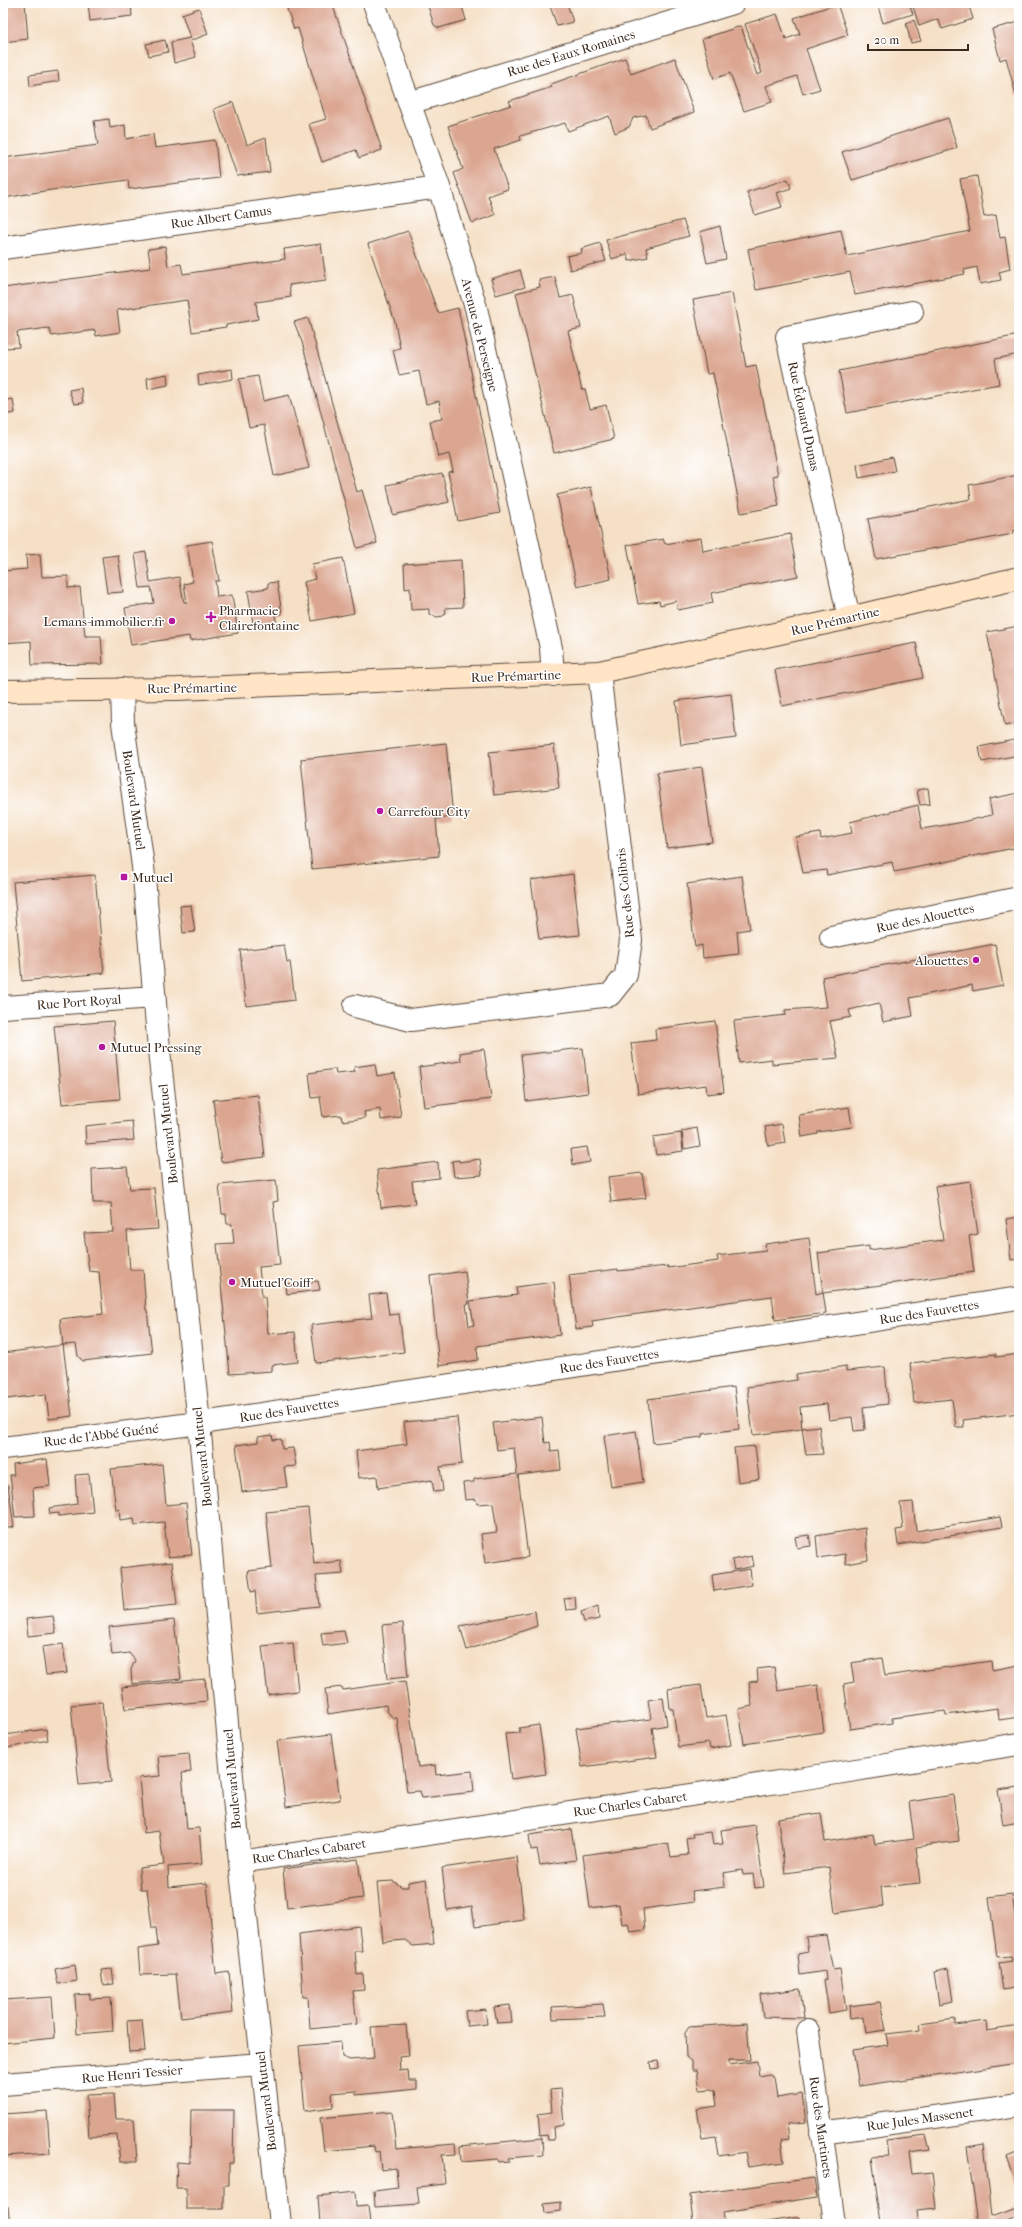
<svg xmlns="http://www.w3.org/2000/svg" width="1022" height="2227" font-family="'IM FELL French Canon',serif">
  <rect width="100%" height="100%" fill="#fff"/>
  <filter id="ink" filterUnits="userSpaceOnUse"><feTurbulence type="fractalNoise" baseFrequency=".025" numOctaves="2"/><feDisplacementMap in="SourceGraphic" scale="8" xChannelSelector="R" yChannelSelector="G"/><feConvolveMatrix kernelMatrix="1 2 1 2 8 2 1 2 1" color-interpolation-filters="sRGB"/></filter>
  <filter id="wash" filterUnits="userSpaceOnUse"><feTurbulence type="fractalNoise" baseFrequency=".012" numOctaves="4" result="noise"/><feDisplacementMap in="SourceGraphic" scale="16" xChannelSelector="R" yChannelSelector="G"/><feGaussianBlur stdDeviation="0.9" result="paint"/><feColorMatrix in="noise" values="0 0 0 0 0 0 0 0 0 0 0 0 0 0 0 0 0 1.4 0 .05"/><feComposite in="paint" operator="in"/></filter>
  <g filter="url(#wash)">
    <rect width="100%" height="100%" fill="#f5e0c6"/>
    <g id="blocks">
      <path fill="#dba690" d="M3,3H25L28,39L3,42Z
        M88,3H131L132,16L90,21Z
        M285,3H332L382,150L359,158L356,150L322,162L309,124L326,119L298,28L294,29Z
        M427,3H461L466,20L439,28L434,25Z
        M549,3H567L573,22L557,26Z
        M877,3H909L913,14L883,23Z
        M912,3H968L973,19L942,29L938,19L919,26Z
        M837,4L848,35L806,49L820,89L803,94L797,76L766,86L772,102L744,111L730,73L714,79L702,39L741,26L757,75L762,73L745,24L777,14L786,39L800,34L794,18Z
        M199,8L208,34L190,41L196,57L174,63L171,42L190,38L182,14Z
        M914,20L921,41L911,43L906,23Z
        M1019,22V94L1016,95L1006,58L1000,60L992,29Z
        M165,40L168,52L149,56L146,44Z
        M625,58L631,74L675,58L694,112L650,128L646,115L633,118L629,127L615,133L609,116L568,131L565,123L520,136L521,140L494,149L508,189L488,196L495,215L472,223L454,173L463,169L448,126L511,105L509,101L552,87L551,84Z
        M58,71L59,81L30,86L29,75Z
        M233,102L247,145L266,138L270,172L237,176L214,109Z
        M948,118L957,147L954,149L852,180L842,152Z
        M109,119L110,128L125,125L126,139L153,134L155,148L215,140L219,178L129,189L128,180L44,191L4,198L7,206L3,207V158L98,145L94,121Z
        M977,176L984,217L996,215L1000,238L1005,237L1010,269L999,272L1001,280L980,284L977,267L964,270L965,274L855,295L850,272L756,290L748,249L841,230L847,256L970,231L960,179Z
        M788,179L791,188L777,193L782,207L755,215L747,192Z
        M683,220L689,236L646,248L648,257L629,261L627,254L612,259L606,240Z
        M720,226L726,259L707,263L700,232Z
        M408,231L438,313L458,308L500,513L458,521L448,472L453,471L449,454L438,457L430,421L442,419L439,401L426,404L419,371L399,375L393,350L400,348L395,322L368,244Z
        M600,243L606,261L570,270L567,256L582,253L581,249Z
        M321,244L326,280L289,285L291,297L256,302L258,319L226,325V327L192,332L187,300L117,310L120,332L96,336L95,330L52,336L49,328L17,332L19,347L6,348L3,330V288L151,268L148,249L156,248L165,246L168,266L181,264L183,274L285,259L284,249Z
        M520,270L525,287L496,295L491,279Z
        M555,277L560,298L573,295L581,328L568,331L582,390L585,389L590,409L606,405L614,439L554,453L516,293L540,287L539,280Z
        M732,293L746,367L756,365L778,475L773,476L779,506L741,513L713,373L707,374L693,300Z
        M308,318L357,492L362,490L377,543L357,548L302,342L294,322Z
        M1019,335V354L995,359L999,384L847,413L839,371Z
        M232,369L233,379L199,385L198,375Z
        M167,374L168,385L148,389L147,378Z
        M258,376L263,401L289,395L309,468L274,476L264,425L249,428L239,379Z
        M81,388L83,403L74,404L69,390Z
        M13,399L15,413L3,415V401Z
        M892,457L895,471L859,478L857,465Z
        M442,473L449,502L393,515L387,485Z
        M1018,475L1019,530L1013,531V534L876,559L868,519L971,499L969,485Z
        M591,487L611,579L577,587L557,495Z
        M790,534L798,576L711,593L713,603L678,610L676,601L660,605L659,601L638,604L627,545L663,539L665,544L701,538L703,551Z
        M212,541L219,581H215L217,597L232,595L238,633L190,641L189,636L131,645L125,608L154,603L151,587L140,588L135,554L146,552L150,582L179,577L184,602H187L184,584L193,582L187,545Z
        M40,554L42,577L68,576V588L80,587L85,636H101L103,664L32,665L31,641L3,643V571L27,569L26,555Z
        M118,555L123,592L107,593L102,557Z
        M343,558L354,613L312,621L304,582L315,579L312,564Z
        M461,560L463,607L445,608L446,613L443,616L437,617L429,614V609L411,610L410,588L405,589L404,564Z
        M277,582L282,614L275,615L277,626L254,629L248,591L268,588V583Z
        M1019,626V723L1005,726L987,632Z
        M916,643L923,678L782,706L775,670Z
        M731,694L736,738L681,745L676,701Z
        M1019,739V755L982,762L979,747Z
        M446,743L453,817L436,819L439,856L312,869L301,759Z
        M554,745L559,788L494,795L489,752Z
        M702,767L712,842L667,848L657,773Z
        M928,788L930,804L920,805L917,790Z
        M1019,793V847L894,872L892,862L827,875L826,870L803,873L796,837L820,833L821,839L852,833L850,822L918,805L922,829L958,823L992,815L989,799Z
        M573,874L580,935L539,939L531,880Z
        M95,875L104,973L22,981L13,882Z
        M742,876L750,929L737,931L739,954L703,958L702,945L695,947L687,884Z
        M191,905L195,932L183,933L180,906Z
        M995,944L1003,985L973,991L972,985L910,998L913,1016L883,1022L879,1003L849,1010L851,1017L830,1021L838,1058L772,1064V1059L739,1063L734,1021L786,1015L785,1010L827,1007L822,977Z
        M284,945L287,962H290L295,1000L246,1006L240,950Z
        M113,1021L120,1099L62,1104L54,1026Z
        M715,1021L724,1092L707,1094L706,1085L638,1094L631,1043L656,1040L655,1029Z
        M583,1048L588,1093L526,1101L521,1055Z
        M484,1049L491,1099L424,1107L419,1067L461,1061L460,1053Z
        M375,1064L377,1076L395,1073L401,1117L381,1120L380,1109L364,1112L365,1118L342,1121L341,1115L323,1117L320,1097L312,1098L309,1073L335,1069L336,1074L355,1072L354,1067Z
        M258,1095L265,1157L221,1162L213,1100Z
        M849,1107L852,1127L818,1132V1134L802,1137L799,1115Z
        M132,1121L134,1140L86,1144L85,1126Z
        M782,1124L785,1143L768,1146L765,1127Z
        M697,1128L700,1146L684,1149L682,1131Z
        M681,1133L683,1151L656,1155L653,1137Z
        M587,1147L590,1162L573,1165L571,1149Z
        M480,1159L482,1175L454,1177L452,1161L459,1160V1162Z
        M438,1162L439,1178L412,1181L415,1204L381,1208L377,1170Z
        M127,1167L130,1189L154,1188L158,1229L127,1231L130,1270H143L146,1310H147L152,1353L83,1361L78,1356L76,1344L63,1345L60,1319L103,1314L99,1272L89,1271L84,1233L113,1232L111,1203H93L92,1169Z
        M642,1173L646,1198L611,1202L608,1177Z
        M276,1180L278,1201L273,1202L280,1265L259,1267L262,1297H265L268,1334L295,1332L298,1362L272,1365V1371L230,1374L217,1244L234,1243L232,1224H227L226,1214H222L219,1185Z
        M970,1181L978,1234L969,1236L974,1272L823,1293L818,1253L869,1246V1250L943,1240L935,1186Z
        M1019,1217V1259L1011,1260L1006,1219Z
        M809,1238L816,1294L823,1292L826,1313L775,1320L772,1296L624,1316L592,1321L593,1327L576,1329L569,1275L618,1269V1271L668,1266V1268L718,1261L717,1256L766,1250L765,1244Z
        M465,1271L469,1304H466L469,1326L474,1325L470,1301L517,1295L516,1287L554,1282L560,1335L477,1346L478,1360L439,1366L430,1276Z
        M318,1281L320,1290L287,1294L286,1284Z
        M386,1293L389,1315L399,1314L404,1352L316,1363L311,1325L372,1318L369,1295Z
        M63,1345L72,1416L49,1419L46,1394L7,1399L3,1373V1353Z
        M996,1354V1357L1019,1354V1413L963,1420L964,1427H956L952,1399L914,1403L910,1363Z
        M846,1366V1371L885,1367L888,1404L863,1407L865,1430L854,1431L852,1417L829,1420L827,1404L800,1407L802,1429L753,1435L747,1387L797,1380L796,1374Z
        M734,1387L739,1429L702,1434V1437L653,1443L648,1399Z
        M457,1417L462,1464L440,1467L443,1491L434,1492L432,1480L378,1488L377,1476L359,1478L356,1451L407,1444L404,1422Z
        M542,1417L545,1443L550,1442L551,1451L559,1450L561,1470L518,1475L528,1557L485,1563L481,1534L497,1532L493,1503L477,1504L476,1499L465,1500L463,1483L474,1482V1479L517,1474L514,1448L497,1450L493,1423Z
        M819,1426L823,1454L806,1455L802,1428Z
        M636,1431L643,1482L611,1487L604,1436Z
        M272,1435L273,1440L281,1439L282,1449L293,1448L296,1466L284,1467L287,1487L242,1492L236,1445L258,1442V1437Z
        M755,1446L759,1479L738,1482L734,1448Z
        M47,1459L50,1486L33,1488L35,1516L15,1517L10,1475H14L13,1464Z
        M162,1464L166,1505L186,1503L192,1555L168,1557L164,1522L135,1525L134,1518L120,1520L119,1509L116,1510L111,1469Z
        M89,1474L93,1512L59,1516V1513L50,1514L49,1508L77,1504L75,1475Z
        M8,1485L14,1527L3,1529V1486Z
        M913,1502L916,1531L1000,1517L1002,1527L898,1545L896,1530L903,1529L900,1503Z
        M308,1508L314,1564L341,1561L343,1574L316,1576L319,1606L257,1613L255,1591L251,1592L248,1571L272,1568L266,1512Z
        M865,1528L868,1560L846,1564L845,1554L818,1558L816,1536Z
        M809,1535L811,1546L797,1548L795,1537Z
        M752,1556L754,1566L734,1570L732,1560Z
        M172,1562L177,1605L124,1610L120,1568Z
        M750,1569L752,1585L714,1591L712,1575Z
        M575,1597L576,1609L566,1610L564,1598Z
        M598,1606L599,1619L584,1622L581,1612Z
        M535,1611L537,1626L467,1650L460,1626Z
        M53,1616L56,1633L28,1636L26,1619Z
        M174,1620L181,1679L132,1684L131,1670L135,1660L129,1653L112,1655L109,1627Z
        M403,1623L408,1677L387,1679L382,1625Z
        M344,1631L347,1643L323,1646L321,1633Z
        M293,1643L298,1691L268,1695L262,1646Z
        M63,1644L67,1673L46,1675L42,1647Z
        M882,1658L885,1676L991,1661L992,1670L1019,1665V1717L999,1720L998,1708L946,1715L945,1711L892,1718V1723L850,1729L844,1684L854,1682L851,1663Z
        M774,1667L778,1691L818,1685L824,1732L744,1744L739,1709L752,1706L749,1682L758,1681L757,1669Z
        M205,1679L207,1701L125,1709L122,1687Z
        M405,1681L418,1767L435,1765L436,1775L472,1771L474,1792L422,1798L420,1791L407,1792L397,1718H393L387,1711L386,1705L328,1714L325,1689L342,1687L343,1690Z
        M701,1685L706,1718L726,1715L731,1745L710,1749L709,1743L678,1747L673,1709H670L668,1689Z
        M663,1698L667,1725L652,1728L657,1757L582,1767L576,1728L651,1719L648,1700Z
        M102,1702L111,1782L79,1785L71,1705Z
        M539,1725L546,1774L511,1779L505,1734L520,1733L519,1728Z
        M46,1729L48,1740L7,1748L5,1735Z
        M331,1734L340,1800L286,1807L277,1741Z
        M189,1753L191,1772L182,1773L187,1829L199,1828L202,1864L168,1867L169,1887L207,1883L216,1974L229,1972L233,2012L181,2018L176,1974L140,1975L138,1949L158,1946L156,1928H152L147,1889H141L139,1868L164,1865L159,1831L144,1833L139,1778L160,1776L158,1756Z
        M1019,1787V1822L1003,1825L998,1790Z
        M953,1795L959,1841L916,1847L920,1883L881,1887L883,1906L835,1913L829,1867L785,1873L778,1819L821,1813L825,1842L873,1834L875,1844L914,1839L909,1802Z
        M755,1825L764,1887L755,1888L753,1874L743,1875L742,1870L723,1873L725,1887L692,1891L694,1902L643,1909L645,1930L630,1932L628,1923L622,1924L619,1904L590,1908L583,1855L668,1843L671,1857L688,1855L686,1838L693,1837L692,1834L711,1832L713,1845L723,1844L721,1830Z
        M571,1829L576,1860L540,1865L537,1849L531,1850L529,1835Z
        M517,1857L524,1920L475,1927L472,1906L447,1910L442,1868Z
        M358,1859L363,1898L287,1908L283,1869Z
        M426,1879L434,1944L413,1946L405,1940L383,1942L377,1882L393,1881L402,1887H408V1882Z
        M1012,1894L1019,1947V1987L1003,1990L999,1963L1012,1961L1011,1956L997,1957L989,1897Z
        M359,1926L362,1951H355L357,1975L363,1974L364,1990L353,1991L357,2024L310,2029L308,1997H303L299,1934Z
        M826,1935L833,1970L840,1969L846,2010L829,2013L824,1980H826L825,1971L800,1975L798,1954L808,1952L806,1937Z
        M75,1965L77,1981L58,1984L55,1969Z
        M112,1969L114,1984L103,1985L101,1970Z
        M948,1969L953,2001L939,2004L934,1972Z
        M800,1989L804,2018L763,2017L760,1994Z
        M90,1994V1999L111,1998L113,2031L77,2034L75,1995Z
        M52,1997L55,2038L3,2043V2000Z
        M880,2002L886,2030L866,2033L864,2017L850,2019L849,2006Z
        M603,2004L605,2017L553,2019L552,2007Z
        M510,2005L512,2022L497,2023L494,2007Z
        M485,2009L487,2024L467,2026L465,2011Z
        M955,2019V2025L986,2021L987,2031L1019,2026V2063L859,2086L853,2050L888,2045L886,2034L921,2030L920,2024Z
        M142,2020L145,2051L129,2052L127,2021Z
        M747,2023L750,2060H729V2065L757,2061L759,2076L770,2074L774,2077L777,2098L802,2094L806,2122L787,2124L789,2139L781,2140L784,2162L748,2167L745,2152L719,2156L716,2137L702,2139L697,2109L717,2106L715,2091L711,2089L700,2090L697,2070H692V2061L686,2057L685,2033L689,2027Z
        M406,2025L409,2056L399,2057L400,2071L408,2070L409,2081H417V2089L356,2095V2091L332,2093L333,2107L305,2111L299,2046L341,2042L342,2057L350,2060L374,2058L371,2027Z
        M658,2061L659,2068L651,2069L650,2062Z
        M561,2089L564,2125L553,2127L554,2140H548L547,2135L540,2136L538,2114L552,2112L550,2090Z
        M114,2094L116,2119H134L137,2162H120L117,2135L89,2137L86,2095Z
        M191,2110H234L233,2163H229V2185H224V2209H186V2188H176L177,2162L190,2163Z
        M47,2111L50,2153L4,2156L3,2114Z
        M392,2111L396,2149L455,2144L456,2154L442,2155L445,2184L417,2187L419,2204L375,2207L374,2191L398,2188L396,2168L381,2170L379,2151L375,2152L374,2146L324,2151L320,2118Z
        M926,2135L930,2150L909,2153L912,2174L932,2172L936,2209L917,2211L919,2224H881L872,2157L888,2156L886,2140Z
        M542,2138L543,2155L508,2158L509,2161L499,2162L498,2159L461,2162L460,2146Z
        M984,2144L992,2216L1019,2206V2215L997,2224H978L967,2147Z
        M1019,2152V2188L1007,2157Z
        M814,2178L817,2197L723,2212L725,2224H693L690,2195Z
        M355,2192L356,2206L368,2205L370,2224H320L318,2196Z
        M561,2202V2211L545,2213L544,2204Z
        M8,2207L10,2224H3V2208Z
        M799,2217L800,2224H760V2223Z"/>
    </g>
  </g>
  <g filter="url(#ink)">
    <use href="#blocks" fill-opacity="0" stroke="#574537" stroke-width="1"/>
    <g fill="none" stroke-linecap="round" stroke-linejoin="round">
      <defs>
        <path id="street" d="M374,3L439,187L476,308L551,648L553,675
          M409,103L733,3
          M3,248L439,187
          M849,618L787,337L912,312
          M122,689L123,723L143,866L160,1060L199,1423L240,1862L280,2224
          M831,937L1019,898
          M355,1006L411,1020L610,995L626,975L631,940L599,672
          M3,1007L155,997
          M3,1448L215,1421L1019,1298
          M240,1862L799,1779L1019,1744
          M808,2031L834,2224
          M3,2084L261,2064
          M821,2133L1019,2105"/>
        <path id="secondary" d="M3,691L177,689L599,672L849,618L1019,578"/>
      </defs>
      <use href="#street" stroke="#574537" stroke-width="24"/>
      <use href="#secondary" stroke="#574537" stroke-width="24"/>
      <use href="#street" stroke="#fff" stroke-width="22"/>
      <use href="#secondary" stroke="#ffe4c6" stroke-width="22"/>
    </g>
  </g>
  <g fill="#b5179e" stroke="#fff" stroke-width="1.5">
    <path d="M209 611h4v4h4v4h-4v4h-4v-4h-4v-4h4z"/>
    <circle cx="172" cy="621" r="4"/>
    <circle cx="380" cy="811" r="4"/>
    <rect x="120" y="873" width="8" height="8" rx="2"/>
    <circle cx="976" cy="960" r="4"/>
    <circle cx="102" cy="1047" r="4"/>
    <circle cx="232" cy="1282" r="4"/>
  </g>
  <g text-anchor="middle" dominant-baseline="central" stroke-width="3" stroke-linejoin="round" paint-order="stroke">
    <g font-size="13" fill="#3b2a1e" stroke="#fff">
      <text transform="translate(571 53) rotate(-17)">Rue des Eaux Romaines</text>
      <text transform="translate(221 217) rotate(-8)">Rue Albert Camus</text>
      <text transform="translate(480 335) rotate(76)">Avenue de Perseigne</text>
      <text transform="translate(804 416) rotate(78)">Rue Édouard Dunas</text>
      <text transform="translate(835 621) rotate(-13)">Rue Prémartine</text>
      <text transform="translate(516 676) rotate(-2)">Rue Prémartine</text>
      <text transform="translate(192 688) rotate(-1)">Rue Prémartine</text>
      <text transform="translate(134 800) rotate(82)">Boulevard Mutuel</text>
      <text transform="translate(625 893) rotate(-96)">Rue des Colibris</text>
      <text transform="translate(925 918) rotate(-12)">Rue des Alouettes</text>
      <text transform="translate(79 1002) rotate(-4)">Rue Port Royal</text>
      <text transform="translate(168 1134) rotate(-96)">Boulevard Mutuel</text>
      <text transform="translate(929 1312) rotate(-9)">Rue des Fauvettes</text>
      <text transform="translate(609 1361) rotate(-9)">Rue des Fauvettes</text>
      <text transform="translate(289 1410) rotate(-9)">Rue des Fauvettes</text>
      <text transform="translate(101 1435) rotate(-7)">Rue de l'Abbé Guéné</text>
      <text transform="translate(202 1457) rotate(-96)">Boulevard Mutuel</text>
      <text transform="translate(232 1779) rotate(-95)">Boulevard Mutuel</text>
      <text transform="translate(630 1804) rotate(-8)">Rue Charles Cabaret</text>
      <text transform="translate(309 1851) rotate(-8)">Rue Charles Cabaret</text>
      <text transform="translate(132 2074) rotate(-5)">Rue Henri Tessier</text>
      <text transform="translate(266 2101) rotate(-97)">Boulevard Mutuel</text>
      <text transform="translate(920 2119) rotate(-8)">Rue Jules Massenet</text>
      <text transform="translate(821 2127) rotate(82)">Rue des Martinets</text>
    </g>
    <g font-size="13" fill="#3b2a1e" stroke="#fff" text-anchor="start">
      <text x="219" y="610">Pharmacie<tspan x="219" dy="15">Clairefontaine</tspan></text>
      <text x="164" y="621" text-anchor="end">Lemans-immobilier.fr</text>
      <text x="388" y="811">Carrefour City</text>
      <text x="132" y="877">Mutuel</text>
      <text x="968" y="960" text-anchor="end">Alouettes</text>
      <text x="110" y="1047">Mutuel Pressing</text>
      <text x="240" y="1282">Mutuel'Coiff</text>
    </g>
  </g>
  <rect width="1022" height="2227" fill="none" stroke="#fff" stroke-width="16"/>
  <path d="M868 44v6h100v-6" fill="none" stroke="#3b2a1e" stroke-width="2"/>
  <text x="874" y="44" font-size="12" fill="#3b2a1e" stroke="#ffffff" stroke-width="3" paint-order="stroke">20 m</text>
</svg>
